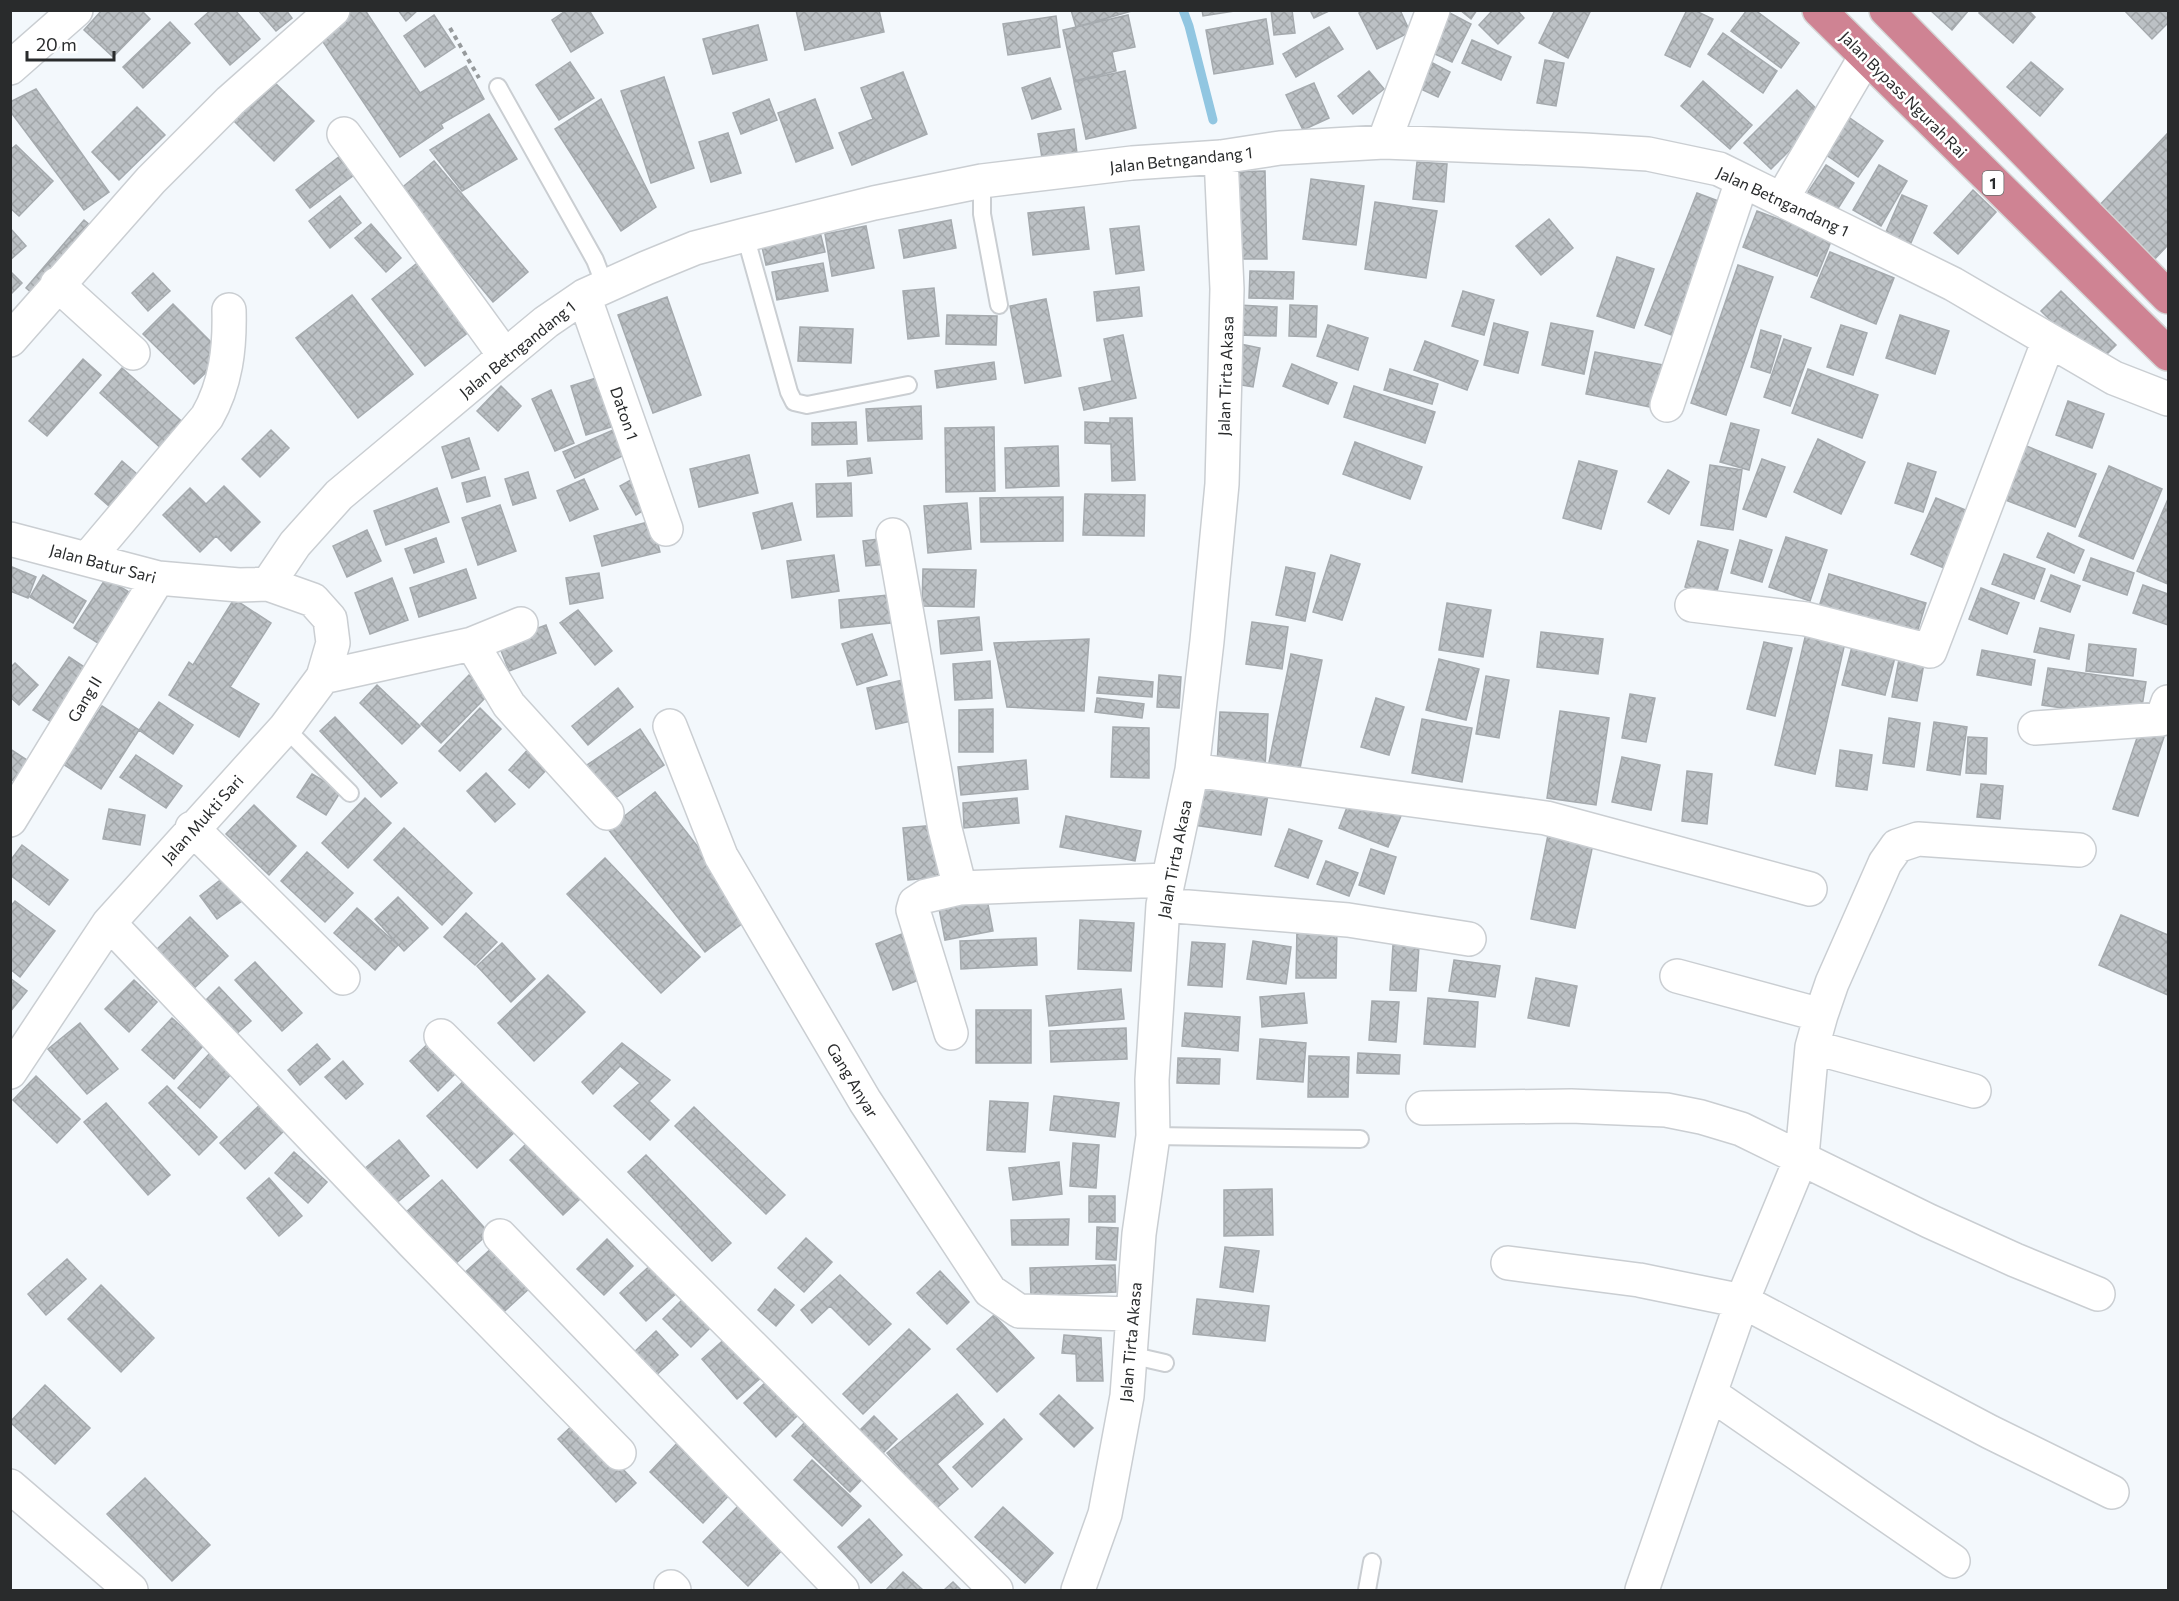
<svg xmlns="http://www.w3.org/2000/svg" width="2179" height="1601" font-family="Commissioner,sans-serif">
  <defs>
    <pattern id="building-cross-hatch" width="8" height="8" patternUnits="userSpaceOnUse" patternTransform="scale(1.5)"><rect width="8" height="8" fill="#bcc1c5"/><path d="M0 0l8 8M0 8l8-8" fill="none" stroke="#a2a6a9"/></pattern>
  </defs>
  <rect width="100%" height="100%" fill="#f3f8fc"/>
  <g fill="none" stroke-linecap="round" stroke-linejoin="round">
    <path stroke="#91c6e1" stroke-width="9" d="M1183,10L1189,26L1213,120"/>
  </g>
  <path fill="url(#building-cross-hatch)" stroke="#a5aaae" stroke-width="1.5" d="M102,10H141L150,19L113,57L84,30Z
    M211,10H235L260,39L230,65L195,24Z
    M258,10H286L292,18L276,31Z
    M350,10H365L420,93L466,66L484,99L441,124L443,128L400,157L317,33Z
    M398,10H418L406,21Z
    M567,10H589L603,33L571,52L552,20Z
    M796,10H879L884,32L805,50Z
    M1071,10H1135L1076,27Z
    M1202,10H1241L1203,16Z
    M1271,10H1292L1295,33L1274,35Z
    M1310,10H1331L1314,18Z
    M1365,10H1400L1410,32L1377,49L1359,13Z
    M1444,10L1471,24L1452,62L1422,48Z
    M1460,10H1477L1471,19Z
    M1493,10H1517L1524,18L1498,44L1479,25Z
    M1555,10L1590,12L1568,58L1539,43Z
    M1687,10H1694L1713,19L1690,67L1665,55Z
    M1747,10H1755L1799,43L1781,68L1731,31Z
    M1930,10H1969L1952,30Z
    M1980,10H2028L2035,17L2013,43L1979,13Z
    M2124,10H2168V23L2152,39Z
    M434,15L455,47L425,67L404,36Z
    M1128,15L1135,47L1112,52L1116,71L1074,81L1063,30Z
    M1056,16L1060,47L1008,55L1003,24Z
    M1266,19L1273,64L1214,74L1206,30Z
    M170,22L190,43L143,88L123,67Z
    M758,25L767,60L713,74L703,39Z
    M1329,27L1343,49L1296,77L1283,54Z
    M1723,33L1777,71L1763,93L1708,54Z
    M1472,40L1511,57L1501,80L1462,63Z
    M1423,58L1450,72L1438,97L1410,84Z
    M1545,60L1564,63L1556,106L1537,103Z
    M570,62L594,98L559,120L536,85Z
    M2031,62L2063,89L2040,116L2007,87Z
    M1125,71L1136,128L1086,139L1074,82Z
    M1369,71L1384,89L1353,114L1338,96Z
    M903,72L927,134L852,165L839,133L873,119L861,88Z
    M664,77L694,168L651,183L621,91Z
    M1050,78L1061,109L1032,119L1022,88Z
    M271,79L314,121L274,161L232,119Z
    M1703,81L1752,125L1730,149L1681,106Z
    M1314,83L1329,118L1303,130L1286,95Z
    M36,89L109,192L84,210L10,111V102Z
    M1797,90L1824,116L1771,169L1744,143Z
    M601,99L656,207L621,231L555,129Z
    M769,99L777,120L741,134L733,113Z
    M815,99L833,148L796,162L778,113Z
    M137,107L165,135L119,180L92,152Z
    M489,114L517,159L462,191L430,150Z
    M1847,116L1883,141L1858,177L1822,152Z
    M1074,129L1077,153L1042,158L1038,134Z
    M728,133L741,173L711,182L699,142Z
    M2168,133V245L2151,263L2096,209Z
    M16,145L53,181L19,216L10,208V150Z
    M340,156L354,175L310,208L296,190Z
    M434,161L528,272L493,302L399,190Z
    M1417,162L1447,164L1444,202L1413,199Z
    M1826,165L1854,183L1837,210L1808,192Z
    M1879,165L1907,181L1881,226L1853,210Z
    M1265,171L1267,259H1230L1228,172Z
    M1311,179L1364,186L1356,245L1303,239Z
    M1973,190L1996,212L1958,254L1934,233Z
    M1697,193L1729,205L1677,337L1645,325Z
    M1902,195L1927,206L1910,245L1885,234Z
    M340,196L361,223L330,248L309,221Z
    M1375,202L1437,211L1426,278L1365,269Z
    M1084,207L1089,249L1033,255L1028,213Z
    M1757,211L1832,239L1817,276L1743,247Z
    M1549,219L1573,248L1541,275L1516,246Z
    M84,220L97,231L39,299L26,288Z
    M951,220L956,248L904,258L899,230Z
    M371,224L401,258L386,272L355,238Z
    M818,224L825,252L766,265L760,238Z
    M866,226L874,268L832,276L825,234Z
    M1139,226L1144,270L1116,274L1110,229Z
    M10,228L26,246L10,260Z
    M1830,252L1894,278L1876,324L1811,297Z
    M426,256L479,324L425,366L372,299Z
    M1617,257L1654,269L1634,328L1597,316Z
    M823,263L828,291L777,300L772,272Z
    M1738,265L1773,277L1726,415L1691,403Z
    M10,271L22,283L10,295Z
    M1250,271L1294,272L1293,299L1249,298Z
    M153,273L170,291L148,311L132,293Z
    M1139,287L1142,316L1097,321L1094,292Z
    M934,288L939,336L908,339L903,291Z
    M1463,291L1494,300L1484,335L1452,326Z
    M2061,291L2116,345L2096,365L2041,311Z
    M352,295L413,374L358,418L296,338Z
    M667,297L701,395L653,413L618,315Z
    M1046,299L1061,376L1025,383L1010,306Z
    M173,304L224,355L194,384L143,334Z
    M1238,305L1277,307L1276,336L1237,335Z
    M1290,305L1317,306L1316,337L1289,336Z
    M947,315L997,316L996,345L946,344Z
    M1900,315L1949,331L1935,374L1886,358Z
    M1494,323L1528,332L1518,373L1484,365Z
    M1551,323L1593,331L1584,374L1542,365Z
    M1328,325L1368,338L1358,370L1317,356Z
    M1841,325L1867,333L1853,375L1827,367Z
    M800,327L853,329L851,363L798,361Z
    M1761,330L1781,336L1770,373L1751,367Z
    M1123,335L1136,398L1084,410L1079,388L1112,381L1104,339Z
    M1784,339L1811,348L1790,406L1764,397Z
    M1425,341L1478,361L1467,390L1414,370Z
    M1236,343L1260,348L1253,387L1229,383Z
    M1595,352L1669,366L1660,409L1586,394Z
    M83,359L101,375L47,436L29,421Z
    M994,362L996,379L937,388L935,371Z
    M1292,364L1337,383L1328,404L1283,386Z
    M122,368L187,426L164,451L100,393Z
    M1390,369L1438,384L1432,404L1384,390Z
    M1808,369L1878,395L1862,438L1792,413Z
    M596,378L611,427L586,435L571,386Z
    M501,386L521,406L498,431L477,411Z
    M1354,386L1435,412L1425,443L1344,417Z
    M551,390L574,443L555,451L532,399Z
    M2068,401L2104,414L2092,448L2056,435Z
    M921,406L922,439L868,441L866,409Z
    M1110,418H1132L1135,480L1112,481L1111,444L1085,443V422L1110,423Z
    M856,422L857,444L812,445V423Z
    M1731,423L1759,430L1749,470L1720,462Z
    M620,427L631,452L575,478L563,452Z
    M994,427L995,491L946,492L945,428Z
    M271,430L289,448L260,477L242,459Z
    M469,438L479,469L452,478L442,447Z
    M1818,439L1865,462L1841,514L1794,492Z
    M1355,442L1422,467L1410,499L1343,474Z
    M2024,445L2096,474L2075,527L2003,499Z
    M1058,446L1059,486L1006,488L1005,448Z
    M749,455L758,493L699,507L690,469Z
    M870,458L872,473L848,476L847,461Z
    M1762,459L1785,467L1766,517L1743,509Z
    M122,461L144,480L117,513L95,494Z
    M1579,461L1617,471L1601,529L1563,518Z
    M1908,463L1936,472L1923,512L1895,503Z
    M1710,465L1742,470L1733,530L1701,525Z
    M2109,466L2162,489L2133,559L2079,536Z
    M1668,470L1689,482L1669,514L1648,502Z
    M528,472L536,498L513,505L505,479Z
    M485,477L490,496L467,502L462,483Z
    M636,477L652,505L636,515L620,486Z
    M584,479L598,509L570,521L557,491Z
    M851,483L852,516L817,517L816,484Z
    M224,486L260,522L231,551L216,536L200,552L163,515L190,488L206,504Z
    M437,488L449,522L386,545L374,511Z
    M1085,494L1145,495L1144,536L1083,535Z
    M1063,497V541L981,542L980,498Z
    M1936,498L1968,511L1944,568L1911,554Z
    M2168,499V584L2137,571Z
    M792,503L801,540L762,549L753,513Z
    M967,503L971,549L928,553L924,506Z
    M500,505L516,551L478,565L462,518Z
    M652,521L660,552L602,566L594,536Z
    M367,530L381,561L347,577L333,546Z
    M2048,533L2084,550L2074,573L2037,557Z
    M1786,537L1827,550L1810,601L1769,587Z
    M436,538L444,562L414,573L405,549Z
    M887,538L889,564L866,566L863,541Z
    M1740,540L1772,550L1762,582L1731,573Z
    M1698,541L1728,550L1716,595L1685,587Z
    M2004,554L2045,569L2034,599L1992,584Z
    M834,555L839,591L792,598L787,561Z
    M1331,555L1360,564L1342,620L1313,612Z
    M2091,558L2134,573L2127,595L2083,580Z
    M12,567L36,577L28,598L10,591Z
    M1286,567L1315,573L1305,621L1276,615Z
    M466,569L476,598L419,617L410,588Z
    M923,569L976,570L974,607L922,606Z
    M599,573L603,598L570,604L566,578Z
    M1829,574L1926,603L1916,636L1819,607Z
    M43,575L86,601L73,623L30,597Z
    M2051,575L2080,586L2070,612L2041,601Z
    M106,578L142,600L109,650L74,628Z
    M392,578L408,620L370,634L355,593Z
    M2143,585L2168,594V625L2133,613Z
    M1981,588L2019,603L2007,634L1969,619Z
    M888,595L891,623L841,628L839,600Z
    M234,599L271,623L230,687L259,704L239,737L169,695L189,662L193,665Z
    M1447,603L1491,610L1483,657L1439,650Z
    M578,610L612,651L595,665L560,623Z
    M979,617L982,650L941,654L938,621Z
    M1252,622L1288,627L1282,669L1246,664Z
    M546,625L556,653L509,671L498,643Z
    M1808,625L1847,634L1815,774L1775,765Z
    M2040,628L2074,635L2069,659L2034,652Z
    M1541,632L1603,639L1598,674L1537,667Z
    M872,634L887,675L857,685L842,644Z
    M1089,639L1084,711L1007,707L994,643Z
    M1854,639L1897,650L1885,695L1842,685Z
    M1764,642L1792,648L1775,716L1747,709Z
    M2089,644L2136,649L2133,676L2086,671Z
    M1982,650L2035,660L2031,685L1977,675Z
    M1291,654L1322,660L1298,778L1267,772Z
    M1900,654L1925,658L1917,701L1892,697Z
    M69,657L92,672L56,725L33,710Z
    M1439,659L1479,669L1466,720L1426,710Z
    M990,661L992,698L955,700L953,664Z
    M15,663L38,685L19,705L10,697V668Z
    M2048,668L2146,682L2140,719L2042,705Z
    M469,675L489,694L441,743L421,724Z
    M1159,675L1181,677L1179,708L1157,707Z
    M1486,676L1509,680L1499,738L1476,734Z
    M1099,677L1153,682L1152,697L1097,693Z
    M912,678L920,719L876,729L867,688Z
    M377,685L420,726L402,744L360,703Z
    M618,688L633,707L588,745L572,726Z
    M1630,694L1655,698L1646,742L1622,738Z
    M1097,698L1144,704L1142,718L1095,712Z
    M1376,698L1404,707L1389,755L1361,747Z
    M159,702L193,725L173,754L139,730Z
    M102,706L139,730L101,789L63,764Z
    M480,708L501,729L460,771L439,751Z
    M993,709V752H959V710Z
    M1560,711L1609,718L1596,805L1547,798Z
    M1220,712L1268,714L1265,767L1217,765Z
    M335,717L397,783L381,797L320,731Z
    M1889,718L1920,723L1914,767L1883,763Z
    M1422,719L1472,728L1462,782L1412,773Z
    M1934,722L1967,727L1960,775L1927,770Z
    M1113,727L1149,728V778L1111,777Z
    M640,729L664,765L611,801L587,765Z
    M2140,729L2164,737L2138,816L2113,809Z
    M1968,737L1987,738L1986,774L1966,773Z
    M533,744L553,763L529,788L509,770Z
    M10,749L27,760L14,781L10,779Z
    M1840,750L1872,755L1867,790L1836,786Z
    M136,755L182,786L166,808L120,777Z
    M1622,757L1660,765L1651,810L1612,802Z
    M1026,760L1028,789L961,795L958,767Z
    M1687,771L1712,774L1707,824L1682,821Z
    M486,773L515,804L495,822L467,791Z
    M312,774L341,791L326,815L297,797Z
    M1981,784L2003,786L2000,819L1977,817Z
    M1200,785L1268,795L1261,835L1194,825Z
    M655,792L752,916L705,952L608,829Z
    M1351,797L1401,816L1388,847L1339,828Z
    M365,798L391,823L348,868L322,843Z
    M1017,798L1019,823L964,828L963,803Z
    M254,805L296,846L269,875L226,834Z
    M109,809L145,815L140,845L103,839Z
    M1066,816L1141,831L1135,861L1060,847Z
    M936,825L941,877L908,880L903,828Z
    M404,828L472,893L442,925L374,860Z
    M1289,829L1322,841L1308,878L1275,866Z
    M1548,835L1593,844L1575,928L1531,919Z
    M22,845L68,880L49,905L10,875V861Z
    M1371,849L1396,857L1384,894L1359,885Z
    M307,852L353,893L325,922L281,881Z
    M605,858L700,957L661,993L567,894Z
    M1326,861L1358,873L1349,896L1317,884Z
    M228,874L246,898L217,919L200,896Z
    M986,894L993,931L945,940L938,903Z
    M398,897L428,928L404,951L375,919Z
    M15,901L55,931L20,977L10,969V907Z
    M357,908L398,945L375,970L334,933Z
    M466,913L497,942L475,965L444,937Z
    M2121,915L2168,935V995L2099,965Z
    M190,917L228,956L189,993L152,954Z
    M1080,920L1134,923L1131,971L1078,969Z
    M1297,927L1337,928L1336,978H1296Z
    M907,932L924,978L893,990L876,944Z
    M1036,938L1037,965L961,969L960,941Z
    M1253,941L1291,947L1286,984L1247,979Z
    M1192,942L1225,944L1222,987L1188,985Z
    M502,943L535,979L511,1002L477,966Z
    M1393,945L1419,946L1416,991L1390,990Z
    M1454,960L1500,966L1495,997L1449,991Z
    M255,962L302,1013L282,1031L235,980Z
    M548,975L585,1012L534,1061L498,1023Z
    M10,978L27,991L10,1012Z
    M1536,978L1577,986L1569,1026L1528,1018Z
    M134,980L157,1002L129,1032L105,1009Z
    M219,987L251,1021L234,1036L203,1003Z
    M1121,989L1124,1019L1049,1026L1046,996Z
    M1304,993L1307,1023L1262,1027L1260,997Z
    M1428,998L1478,1002L1475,1047L1424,1044Z
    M1372,1001L1399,1002L1396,1042L1369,1040Z
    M976,1010H1031V1063H976Z
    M1185,1013L1240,1017L1238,1051L1182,1046Z
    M172,1018L203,1046L174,1079L142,1050Z
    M80,1023L118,1069L87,1094L48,1049Z
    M1126,1028L1127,1059L1051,1062L1050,1031Z
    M436,1036L464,1065L438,1091L410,1061Z
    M1260,1039L1306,1043L1303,1082L1257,1079Z
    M622,1043L670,1080L649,1101L669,1120L650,1140L614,1106L640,1083L620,1066L593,1094L582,1082Z
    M317,1044L330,1059L300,1085L288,1070Z
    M210,1053L232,1073L200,1108L178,1088Z
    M1358,1053L1400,1055L1399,1074L1357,1073Z
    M1309,1056L1349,1057L1348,1097H1308Z
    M1178,1058L1220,1059L1219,1084L1177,1083Z
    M343,1061L363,1084L346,1099L325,1077Z
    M36,1076L80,1119L57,1143L13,1100Z
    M469,1076L519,1128L477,1168L427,1116Z
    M167,1086L217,1137L199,1155L149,1103Z
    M1054,1096L1119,1103L1115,1137L1050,1130Z
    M264,1101L289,1126L245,1169L220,1143Z
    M990,1101L1028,1103L1025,1152L987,1150Z
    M106,1103L170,1175L148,1195L84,1122Z
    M694,1107L785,1195L766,1214L675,1126Z
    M399,1140L429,1176L388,1210L358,1174Z
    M527,1143L580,1199L563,1215L510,1160Z
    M1073,1143L1099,1145L1096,1188L1070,1186Z
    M294,1152L327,1182L308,1203L275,1173Z
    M646,1155L731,1243L712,1261L628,1172Z
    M1059,1162L1062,1194L1013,1200L1009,1168Z
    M269,1178L302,1216L279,1236L247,1198Z
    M442,1180L489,1233L453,1266L405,1213Z
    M1272,1189L1273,1235L1224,1236V1190Z
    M1089,1196H1115V1222H1089Z
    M1069,1219L1068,1245H1012L1011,1220Z
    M1097,1227L1118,1228L1116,1260L1096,1259Z
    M806,1238L832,1262L804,1292L778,1268Z
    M607,1239L633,1266L604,1295L577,1269Z
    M494,1246L531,1287L497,1318L460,1277Z
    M1225,1247L1259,1251L1253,1292L1220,1287Z
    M67,1259L86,1279L46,1315L28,1294Z
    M654,1262L679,1291L646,1321L620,1293Z
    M1115,1265L1116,1292L1031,1296L1030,1268Z
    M940,1271L969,1302L947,1324L917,1293Z
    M840,1275L891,1324L869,1345L830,1306L812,1323L801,1310Z
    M101,1285L154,1338L121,1372L68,1319Z
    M775,1289L794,1305L776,1326L758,1310Z
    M688,1294L716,1322L691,1347L663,1319Z
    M1197,1299L1269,1306L1265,1341L1193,1334Z
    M994,1315L1034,1358L997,1392L957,1349Z
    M909,1329L930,1349L863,1414L843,1394Z
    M656,1331L678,1355L651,1380L629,1357Z
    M1064,1335L1101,1338L1103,1381H1077L1076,1354L1062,1353Z
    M727,1337L763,1376L737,1399L702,1359Z
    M766,1382L798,1415L776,1437L744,1403Z
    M45,1385L90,1428L55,1464L10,1422Z
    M957,1394L983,1424L937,1464L958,1489L930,1514L900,1479L905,1474L887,1453Z
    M1059,1395L1093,1428L1074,1447L1040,1414Z
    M874,1416L897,1439L875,1461L852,1438Z
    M1004,1419L1022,1439L972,1487L953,1467Z
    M807,1420L865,1476L850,1492L792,1436Z
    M577,1421L636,1483L616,1502L558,1439Z
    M680,1440L733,1491L703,1523L650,1472Z
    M812,1460L861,1506L842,1526L794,1480Z
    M145,1478L210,1545L172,1581L107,1514Z
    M742,1502L786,1546L748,1586L703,1542Z
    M1003,1507L1053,1553L1025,1583L975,1537Z
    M869,1519L902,1555L871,1583L838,1547Z
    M903,1572L923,1590H886Z
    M953,1582L961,1590H944Z"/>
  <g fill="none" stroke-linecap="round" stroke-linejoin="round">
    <defs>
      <path id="lane" d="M498,87L595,260L605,286
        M982,181V214L999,305
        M745,235L789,392L794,402L807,405L908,385
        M285,728L350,793
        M1153,1136L1360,1139
        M1130,1355L1165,1363
        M1367,1590L1372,1562"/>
      <path id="street" d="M10,68L76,10
        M344,134L505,356
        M1384,142L1433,10
        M1782,199L1866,56
        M57,284L133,353
        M584,296L666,529
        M10,340L151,180L230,101L333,10
        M1667,405L1742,181
        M893,535L945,829L960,888
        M10,539L158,578L239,585L268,584L313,600L330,619L333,643L323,677L285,728L109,923L10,1072
        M88,558L207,417C226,384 230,348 229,310
        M268,584L295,544L339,495L505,356L546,322L584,296L646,268L695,248L745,235L874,203L982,181L1132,163L1221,157L1280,148L1384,142L1584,150L1648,154L1719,169L1953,284L2114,378L2168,399
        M1692,605L1806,619L1930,651L2049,340
        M472,644L509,705L607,813
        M323,677L472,644L521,624
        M670,726L721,856L865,1101L990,1291L1019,1311L1132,1314
        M2035,728L2162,719L2168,702
        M1192,770L1546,818L1810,889
        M10,820L158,578
        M192,828L343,978
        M1163,905L1348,920L1469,939
        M109,923L414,1244L619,1453
        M1677,976L1821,1015
        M951,1033L913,910L915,903L926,896L960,888L1167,880
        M441,1036L996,1590
        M1812,1047L1974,1091
        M1423,1108L1571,1106L1666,1110L1701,1117L1741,1129L1929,1221L2015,1260L2098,1294
        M500,1236L842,1590
        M1508,1263L1639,1280L1742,1301L1990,1432L2112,1492
        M1711,1394L1953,1561
        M10,1486L131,1590
        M671,1587L674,1590
        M1078,1590L1105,1514L1127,1396L1139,1234L1153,1136L1152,1080L1163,905L1192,770L1207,641L1222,484L1225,371L1227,289L1221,157
        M1642,1590L1742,1301L1802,1156L1812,1047L1821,1015L1832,983L1885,863L1897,846L1918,839L2079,850"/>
      <path id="highway" d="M1819,10L2168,354
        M1886,10L2168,297"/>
    </defs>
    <use href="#lane" stroke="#caced2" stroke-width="20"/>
    <use href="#street" stroke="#caced2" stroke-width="36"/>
    <use href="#highway" stroke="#d4d5d5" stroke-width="36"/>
    <path stroke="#969a9c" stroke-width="4" stroke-dasharray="4.5 4.5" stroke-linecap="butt" d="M450,28L479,78"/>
    <use href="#lane" stroke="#fff" stroke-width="16"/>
    <use href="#street" stroke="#fff" stroke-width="33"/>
    <use href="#highway" stroke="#cf8393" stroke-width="33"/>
  </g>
  <g text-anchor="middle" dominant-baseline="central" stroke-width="5" stroke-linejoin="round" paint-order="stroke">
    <rect fill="#fff" stroke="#696b6b" stroke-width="1.5" x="1982.5" y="171" width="21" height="24" rx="4.5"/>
    <g font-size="15" font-weight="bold" fill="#292b2c">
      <text x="1993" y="183">1</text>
    </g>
    <g font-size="16" fill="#292b2c" stroke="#fff">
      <text transform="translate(1904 94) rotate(45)">Jalan Bypass Ngurah Rai</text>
      <text transform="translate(1181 159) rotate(-6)">Jalan Betngandang 1</text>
      <text transform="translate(1783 201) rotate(25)">Jalan Betngandang 1</text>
      <text transform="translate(517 349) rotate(-39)">Jalan Betngandang 1</text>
      <text transform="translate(1225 376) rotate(-88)">Jalan Tirta Akasa</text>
      <text transform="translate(625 413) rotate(71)">Daton 1</text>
      <text transform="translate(103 563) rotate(15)">Jalan Batur Sari</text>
      <text transform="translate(84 699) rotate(-59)">Gang II</text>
      <text transform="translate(202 819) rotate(-48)">Jalan Mukti Sari</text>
      <text transform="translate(1174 859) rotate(-79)">Jalan Tirta Akasa</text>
      <text transform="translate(853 1080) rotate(59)">Gang Anyar</text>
      <text transform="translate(1130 1342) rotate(-85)">Jalan Tirta Akasa</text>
    </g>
  </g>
  <rect width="2179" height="1601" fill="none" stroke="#292b2c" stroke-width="24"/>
  <path d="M27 51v9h87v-9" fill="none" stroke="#292b2c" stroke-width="3"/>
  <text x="36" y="51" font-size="18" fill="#292b2c" stroke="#ffffff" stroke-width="4.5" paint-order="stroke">20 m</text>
</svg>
